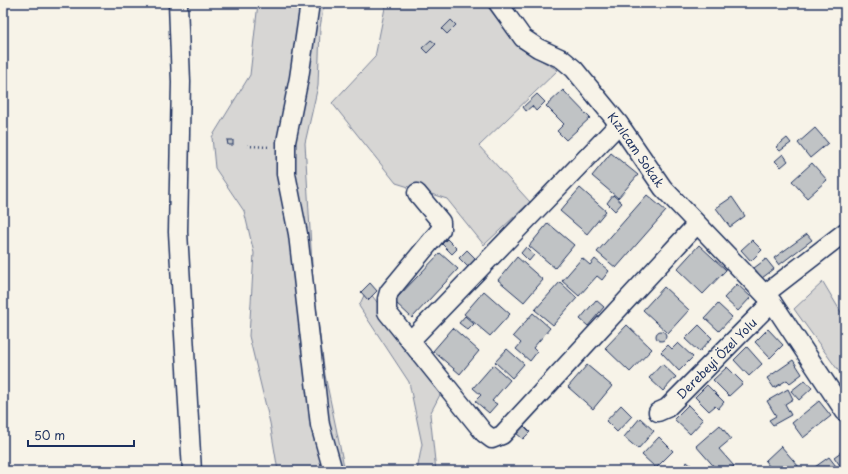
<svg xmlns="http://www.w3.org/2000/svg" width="848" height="474" font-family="'Playpen Sans',sans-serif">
  <rect width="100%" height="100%" fill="#f7f3e8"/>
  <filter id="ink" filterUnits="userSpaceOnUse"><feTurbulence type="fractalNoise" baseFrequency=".025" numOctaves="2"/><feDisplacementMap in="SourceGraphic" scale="8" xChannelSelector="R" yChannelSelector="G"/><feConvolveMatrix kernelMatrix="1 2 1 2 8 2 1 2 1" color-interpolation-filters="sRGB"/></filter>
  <g filter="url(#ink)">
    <path fill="#d7d6d4" stroke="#798299" d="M258,3H324L320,28L318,86L305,143L313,282L325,375L345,471H278L270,423L249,336L254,253L244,211L215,168L212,137L250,75Z
      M386,3H485L518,47L558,70L479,146L530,202L484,245L447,199L396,183L332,103L375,57Z
      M823,282L845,319V380L794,309Z
      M367,289L443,389L430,414L436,471H417L422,444L409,382L359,306Z"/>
    <path fill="#c0c3c5" stroke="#1b2f5e" d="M451,20L456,25L447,34L442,29Z
      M431,40L436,44L427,53L422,48Z
      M563,90L590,118L566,140L557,131L564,124L546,106Z
      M537,94L545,102L536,111L532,106L526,111L523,107Z
      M815,128L828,143L810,158L798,143Z
      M787,138L791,143L780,151L776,147Z
      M227,140H233V145H228Z
      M611,153L638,175L618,198L592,176Z
      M783,154L788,161L781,167L775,161Z
      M812,163L827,180L807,198L792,181Z
      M580,188L606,211L587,234L560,211Z
      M613,195L622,203L615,211L607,203Z
      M647,195L666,211L616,268L597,252Z
      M732,197L745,216L730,227L716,208Z
      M548,223L574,245L555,268L529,246Z
      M807,234L812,240L779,265L774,258Z
      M447,239L457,249L452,254L442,244Z
      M752,240L762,250L751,261L741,250Z
      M699,245L726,270L703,294L677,269Z
      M526,247L534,255L529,261L521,253Z
      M467,250L476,259L468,267L459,258Z
      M440,253L458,269L412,318L394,301Z
      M517,257L543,280L524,302L498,280Z
      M582,258L590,265L595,259L609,271L602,280L597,276L579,296L562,281Z
      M766,259L774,269L762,278L754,268Z
      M560,282L577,298L553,325L535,310Z
      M370,283L377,291L368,300L361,292Z
      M737,284L751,297L738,311L724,298Z
      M664,287L689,310L668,333L643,310Z
      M484,291L510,314L490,336L464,314Z
      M596,300L604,307L588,326L580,319Z
      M718,304L732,317L719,331L705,318Z
      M533,313L550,328L533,348L537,352L530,361L516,349L521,343L513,336Z
      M465,316L474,324L468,330L459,323Z
      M627,325L652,349L630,372L605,348Z
      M699,325L712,338L699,352L685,339Z
      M453,328L479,351L460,374L433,351Z
      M768,329L783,345L770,358L755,342Z
      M656 336a5 5 0 1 1 10 0a5 5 0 1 1-10 0Z
      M678,343L693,357L679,371L661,352L668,345L672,349Z
      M747,347L762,364L749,376L734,360Z
      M507,349L524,364L512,378L495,362Z
      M793,360L802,374L790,383L787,380L774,388L767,378Z
      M662,364L676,377L663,391L649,378Z
      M493,365L510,380L492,401L497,404L489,413L475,401L481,395L473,388Z
      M587,365L612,386L593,409L568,387Z
      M727,367L743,383L729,396L713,380Z
      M805,380L812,388L799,400L791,391Z
      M707,385L724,402L718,409L715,406L709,411L695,397Z
      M788,389L793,399L785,404L791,415L773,425L769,420L776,416L767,401Z
      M819,401L831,416L803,438L792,423Z
      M621,405L632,416L617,432L606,421Z
      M688,405L703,420L690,434L674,419Z
      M640,418L654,431L638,449L624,437Z
      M720,425L731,439L719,449L734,466L728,471H718L696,446Z
      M524,426L530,432L523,439L516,433Z
      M659,437L673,451L656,468L642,455Z
      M781,446L799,467L795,471H773L765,461Z
      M845,449V471H844L834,457Z
      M829,457L839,470L817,471L815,467Z
      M687,462L698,471H680Z"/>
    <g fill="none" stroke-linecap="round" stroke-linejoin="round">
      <defs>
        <g id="minor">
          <path d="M178,3L181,82L178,232L192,471"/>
          <path d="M310,3L299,78L286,142V174L298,234L320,425L333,471"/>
          <path id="s1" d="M498,3L523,38L538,48L562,59L574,69L619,124L663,188L772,302L845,412"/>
          <path d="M417,193L441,222V229L389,292L387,299V312L484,433L492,439L502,435L697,224"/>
          <path d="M765,294L845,232"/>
          <path d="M410,341L619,124"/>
          <path id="s2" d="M658,412L667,408L772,302"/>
        </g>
      </defs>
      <use href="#minor" stroke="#1b2f5e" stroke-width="21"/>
      <path stroke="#1b2f5e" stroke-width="2.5" stroke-dasharray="1 3" stroke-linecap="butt" d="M247,146L271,147"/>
      <use href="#minor" stroke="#f7f3e8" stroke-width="18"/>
    </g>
  </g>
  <g text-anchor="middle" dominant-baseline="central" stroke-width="4" stroke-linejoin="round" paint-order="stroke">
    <g font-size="12" fill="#1b2f5e" stroke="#f7f3e8">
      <text stroke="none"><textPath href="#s1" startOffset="205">Kızılcam Sokak</textPath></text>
      <text stroke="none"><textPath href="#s2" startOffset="80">Derebeyi Özel Yolu</textPath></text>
    </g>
  </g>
  <rect width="848" height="474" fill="none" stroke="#f7f3e8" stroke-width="16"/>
  <rect x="8" y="8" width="832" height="458" fill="none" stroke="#1b2f5e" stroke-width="1.5" filter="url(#ink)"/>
  <path d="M28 440v6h106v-6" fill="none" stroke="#1b2f5e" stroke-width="2"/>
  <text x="34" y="440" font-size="12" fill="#1b2f5e" stroke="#f7f3e8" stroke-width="3" paint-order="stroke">50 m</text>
</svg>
